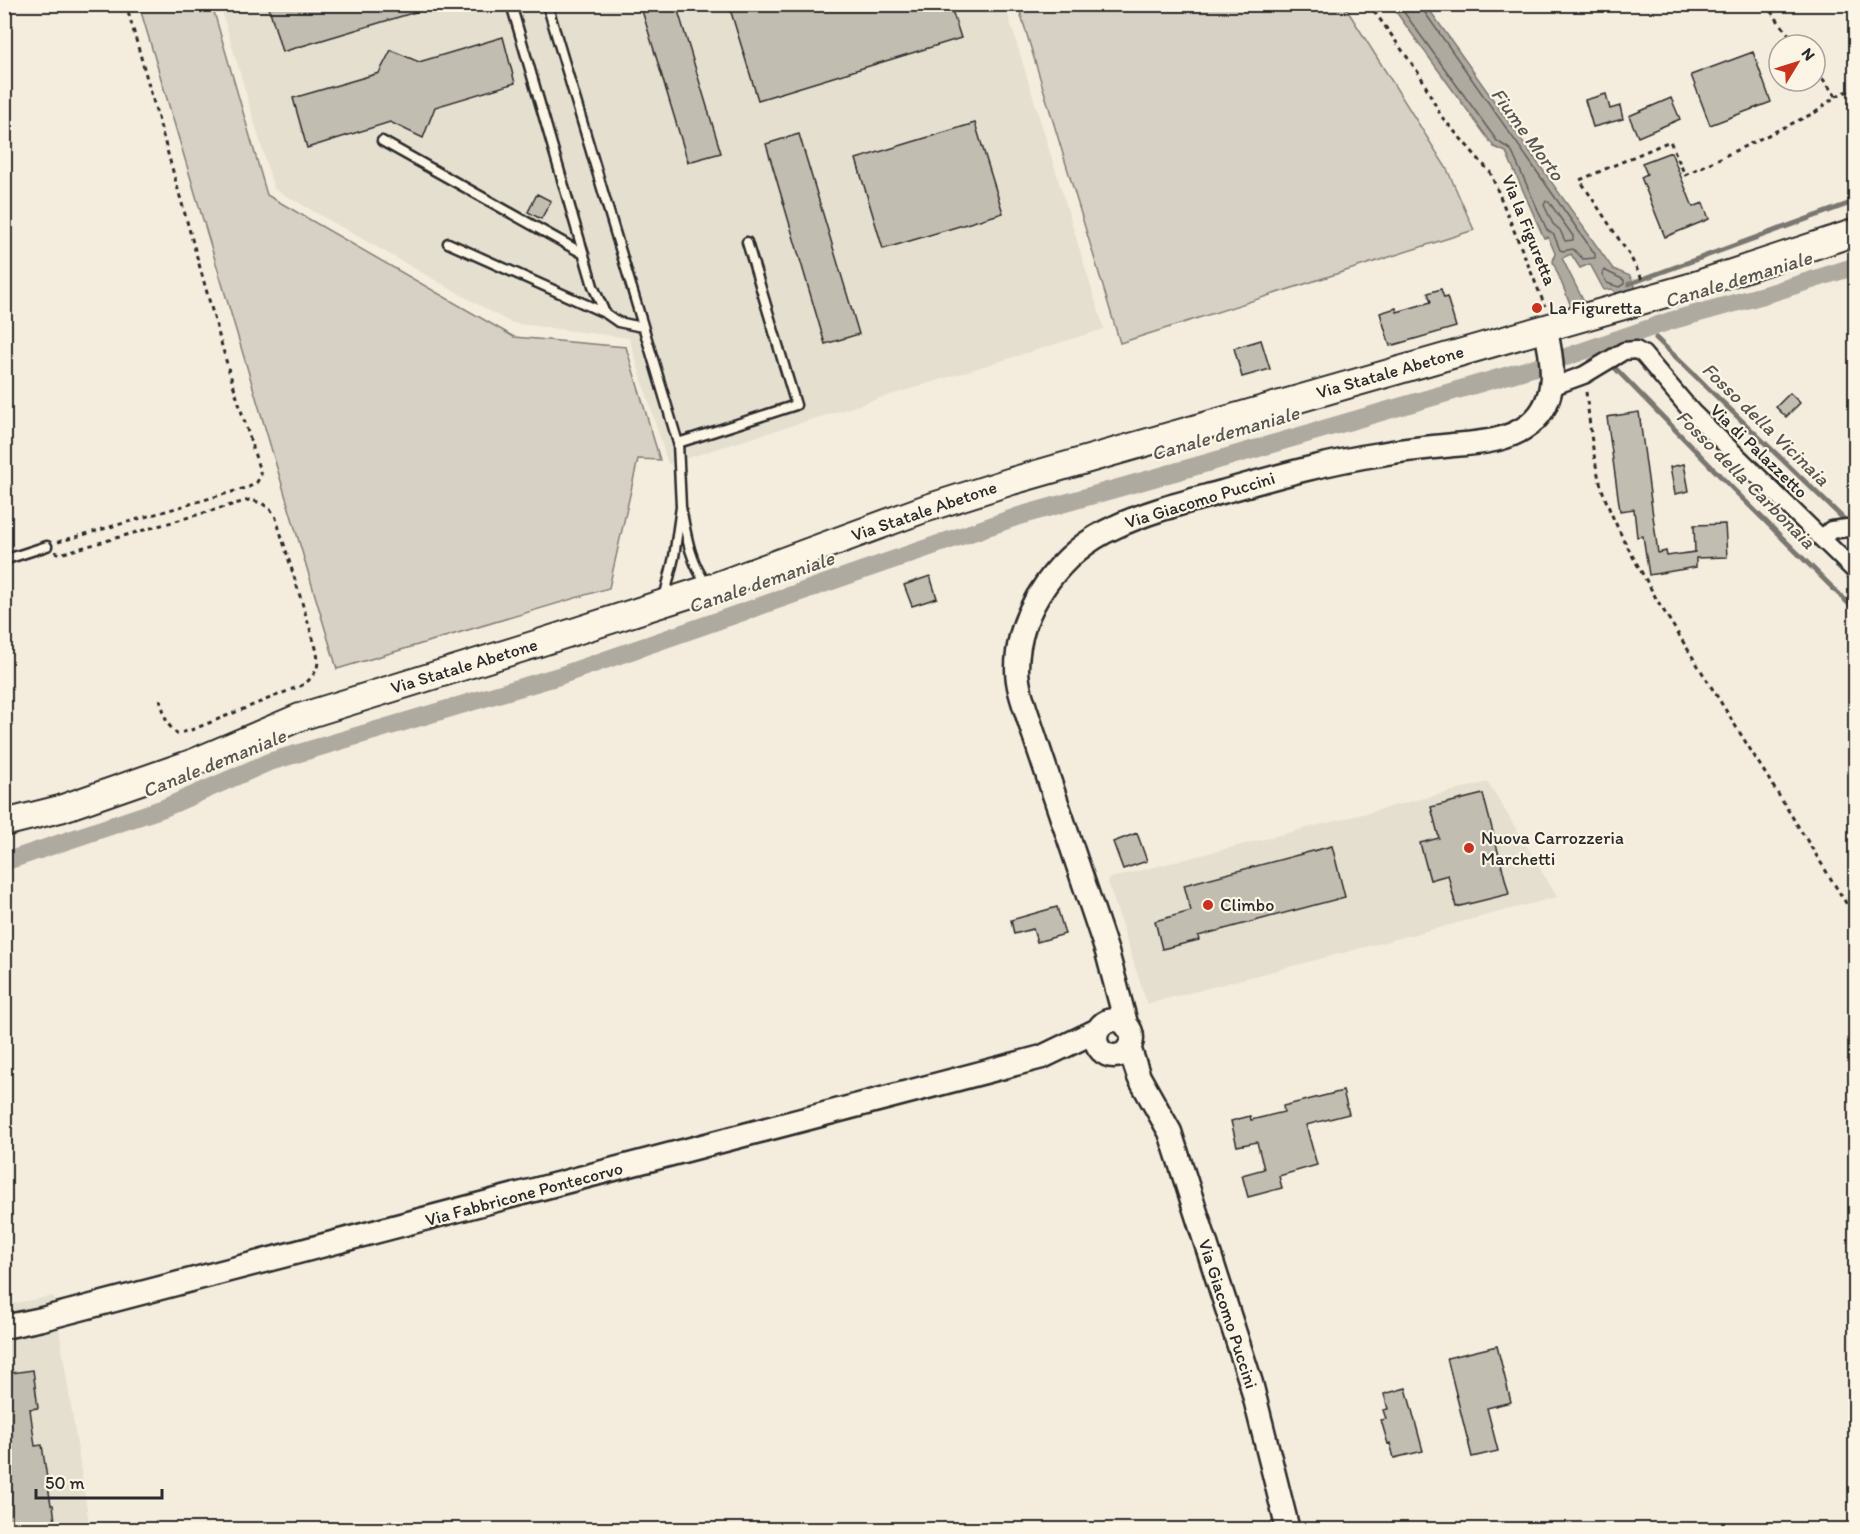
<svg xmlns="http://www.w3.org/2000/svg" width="1860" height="1534" font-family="Itim,sans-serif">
  <rect width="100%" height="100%" fill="#f4edde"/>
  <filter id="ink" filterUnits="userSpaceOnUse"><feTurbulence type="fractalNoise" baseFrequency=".0167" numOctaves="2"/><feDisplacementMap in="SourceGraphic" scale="12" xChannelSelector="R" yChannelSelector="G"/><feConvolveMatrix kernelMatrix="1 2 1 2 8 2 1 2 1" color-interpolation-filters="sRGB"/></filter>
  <g filter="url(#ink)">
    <path fill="#e5dfd0" d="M220,5H1005L1104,329L668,464L629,338L511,323L274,189Z
      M1488,782L1557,897L1147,1004L1107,879Z
      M54,1296L90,1529L5,1530V1305Z"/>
    <path fill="#d6d1c4" stroke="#807e78" stroke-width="1.5" d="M139,5H212L267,195L514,337L626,347L660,460L638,459L609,588L337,669Z
      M1018,5H1344L1447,169L1474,230L1120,343Z"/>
    <path fill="#afaaa0" stroke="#7a7771" stroke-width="1.5" d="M1391,5H1426L1613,269L1630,276L1636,288L1616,294L1612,289L1604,290L1590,264L1580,268L1571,254L1562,258L1584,302L1571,306L1553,262L1555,253L1548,237L1544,238L1506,152L1494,147Z"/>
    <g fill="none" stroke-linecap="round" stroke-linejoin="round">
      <path stroke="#605e5a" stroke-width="1.5" d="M1398,4L1497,141L1511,150L1547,230L1554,235L1560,250L1563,251L1573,249L1583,259L1595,258V254L1423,10L1422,4
        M1546,201L1549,202L1573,236V240L1565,241L1560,230L1553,224L1544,205Z
        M1604,270L1624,280V284L1619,287L1607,283L1602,274Z"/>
      <path stroke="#7a7771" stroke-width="5" d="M1629,284L1856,201
        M1656,338L1848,523
        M1615,368L1734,490L1856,611"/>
      <path stroke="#afaaa0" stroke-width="18" d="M1566,357L1670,321L1771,293L1856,266
        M4,862L164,808L269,762L559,676L1019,516L1214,461L1539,366"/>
    </g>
    <path fill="#c2bdb1" stroke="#2b2b2b" stroke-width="1.5" d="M268,4H428L429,8L282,52Z
      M640,4H676L721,153L688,162Z
      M745,4H950L961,38L758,100L730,9Z
      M503,37L515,83L435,107L423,138L390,122L307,148L293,98L379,73L391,50L419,62Z
      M1753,52L1771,102L1710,125L1691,75Z
      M1606,94L1610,109L1620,106L1623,119L1593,127L1585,100Z
      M1671,98L1680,119L1638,137L1629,116Z
      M975,123L1003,213L883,249L856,159Z
      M799,134L859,334L825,344L766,144Z
      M1671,152L1693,207L1703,203L1709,219L1665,237L1641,177L1647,174L1642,163Z
      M537,194L551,201L541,219L528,212Z
      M1441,289L1444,298L1447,297L1456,327L1390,346L1380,313L1396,308L1397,312L1431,302L1428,293Z
      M1261,340L1270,369L1242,377L1234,348Z
      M1790,393L1800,403L1786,417L1776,407Z
      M1639,412L1658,553L1666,551L1667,556L1695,552L1694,525L1725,524L1727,557L1696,558V567L1649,575L1643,536L1637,537L1634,509L1620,511L1607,417Z
      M1684,464L1689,491L1675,494L1670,467Z
      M930,576L937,598L912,606L904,585Z
      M1483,794L1509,894L1456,907L1448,875L1430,880L1420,843L1439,838L1431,807Z
      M1137,833L1147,861L1123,869L1113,842Z
      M1332,846L1345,897L1198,936L1199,940L1162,949L1155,921L1191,911L1184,885Z
      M1057,907L1065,934L1037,942L1033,929L1014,934L1011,920Z
      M1343,1091L1349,1114L1306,1125L1317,1165L1279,1176L1282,1188L1248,1197L1242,1175L1264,1169L1257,1142L1237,1146L1231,1121L1250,1116L1251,1120L1284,1112L1283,1106Z
      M1497,1346L1511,1402L1487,1408L1498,1451L1472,1457L1447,1358Z
      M33,1370L38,1408L30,1409L35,1446L42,1445L51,1505H53L56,1530H4V1374Z
      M1406,1388L1423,1451L1394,1458L1390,1443L1388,1444L1381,1420L1386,1419L1383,1410L1388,1409L1384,1394Z"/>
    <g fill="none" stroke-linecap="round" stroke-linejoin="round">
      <defs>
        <path id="lane" d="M511,4L593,286L605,313
          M547,4L678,443L681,507
          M382,141L584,254
          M448,243L605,313L618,322L642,327
          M678,443L796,405L747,242
          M4,560L47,546
          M664,599L674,557L681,507C686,534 690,563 708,586"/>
        <path id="street" d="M1551,387L1584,375L1624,351L1636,350L1643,354L1692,412L1856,572
          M1822,539L1831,530L1856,527"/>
        <path id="secondary" d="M1096 1038a18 18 0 1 1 36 0a18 18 0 1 1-36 0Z
          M1127,1027L1107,952L1031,726C1025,707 1017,688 1017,669C1017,609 1061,551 1115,527C1149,511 1186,502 1222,492C1275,477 1327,462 1381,454C1401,450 1423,448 1444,446C1473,443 1506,443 1530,424C1560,400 1553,360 1545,327
          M1129,1047L1139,1077L1170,1132L1251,1383L1288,1530
          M4,1327L42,1319L1042,1057L1098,1030"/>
        <path id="primary" d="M4,823L60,809L192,763L300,717L536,644L710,588L924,509L1012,481L1686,288L1856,232"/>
      </defs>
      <use href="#lane" stroke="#2b2b2b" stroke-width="13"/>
      <use href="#street" stroke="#2b2b2b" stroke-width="21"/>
      <use href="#secondary" stroke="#2b2b2b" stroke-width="27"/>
      <use href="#primary" stroke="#2b2b2b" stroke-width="30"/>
      <path stroke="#2b2b2b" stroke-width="3" stroke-dasharray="4.5 4.5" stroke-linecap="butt" d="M1369,4L1420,75L1441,116L1490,172L1545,306
        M1765,4L1797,45
        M1836,96L1856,88
        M1642,279L1630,256L1580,180L1670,141L1685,175L1816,112L1836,96L1815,69
        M1586,392C1589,416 1591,441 1596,465C1605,514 1634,557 1657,600L1856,919
        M58,542L249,487L257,482L261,475L229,371L126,4
        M55,552L60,554L249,500C261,502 267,505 275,515L316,648C320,666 318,671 305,684L194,729L177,734L167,723L159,695"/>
      <use href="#lane" stroke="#fcf5e5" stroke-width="8"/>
      <use href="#street" stroke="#fcf5e5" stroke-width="16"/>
      <use href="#secondary" stroke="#fcf5e5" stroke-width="22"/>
      <use href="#primary" stroke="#fcf5e5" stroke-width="26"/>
    </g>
  </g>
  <g fill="#c8321e" stroke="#fcf5e5" stroke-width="2">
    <circle cx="1537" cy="308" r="6"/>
    <circle cx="1469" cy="848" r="6"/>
    <circle cx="1208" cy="905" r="6"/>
  </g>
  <g text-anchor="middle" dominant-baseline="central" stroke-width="4.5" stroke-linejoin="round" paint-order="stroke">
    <g font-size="18" fill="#2b2b2b" stroke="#fcf5e5">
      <text transform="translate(1529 230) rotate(68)">Via la Figuretta</text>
      <text transform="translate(1390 372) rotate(-16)">Via Statale Abetone</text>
      <text transform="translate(1759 451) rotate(44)">Via di Palazzetto</text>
      <text transform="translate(1200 500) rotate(-17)">Via Giacomo Puccini</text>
      <text transform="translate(924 511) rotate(-19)">Via Statale Abetone</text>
      <text transform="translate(464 666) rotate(-17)">Via Statale Abetone</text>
      <text transform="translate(524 1194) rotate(-15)">Via Fabbricone Pontecorvo</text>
      <text transform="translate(1228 1314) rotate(72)">Via Giacomo Puccini</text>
    </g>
    <g font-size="18" fill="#2b2b2b" stroke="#fcf5e5" text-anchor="start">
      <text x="1549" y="308">La Figuretta</text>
      <text x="1481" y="838">Nuova Carrozzeria<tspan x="1481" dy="21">Marchetti</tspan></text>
      <text x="1220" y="905">Climbo</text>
    </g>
    <g font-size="20" font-style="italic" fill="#595754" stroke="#fcf5e5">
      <text transform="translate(1528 134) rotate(54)">Fiume Morto</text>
      <text transform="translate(1738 279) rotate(-17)">Canale demaniale</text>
      <text transform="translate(1766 424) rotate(44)">Fosso della Vicinaia</text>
      <text transform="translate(1225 433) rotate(-16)">Canale demaniale</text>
      <text transform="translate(1746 479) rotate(45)">Fosso della Carbonaia</text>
      <text transform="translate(761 582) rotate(-19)">Canale demaniale</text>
      <text transform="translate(214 763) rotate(-22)">Canale demaniale</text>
    </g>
  </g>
  <rect width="1860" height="1534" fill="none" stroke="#fcf5e5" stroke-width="24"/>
  <rect x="12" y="12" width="1836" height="1510" fill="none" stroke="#2b2b2b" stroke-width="2" filter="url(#ink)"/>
  <g transform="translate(1797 63) rotate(52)"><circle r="28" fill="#fcf5e5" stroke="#a8a49b" stroke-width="1.5"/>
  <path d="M0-4.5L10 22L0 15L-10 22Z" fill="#c8321e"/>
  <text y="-9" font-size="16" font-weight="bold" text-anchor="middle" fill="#2b2b2b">N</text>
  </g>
  <path d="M36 1489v9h126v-9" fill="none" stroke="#2b2b2b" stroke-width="3"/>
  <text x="45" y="1489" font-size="18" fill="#2b2b2b" stroke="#fcf5e5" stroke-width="4.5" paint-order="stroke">50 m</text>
</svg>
